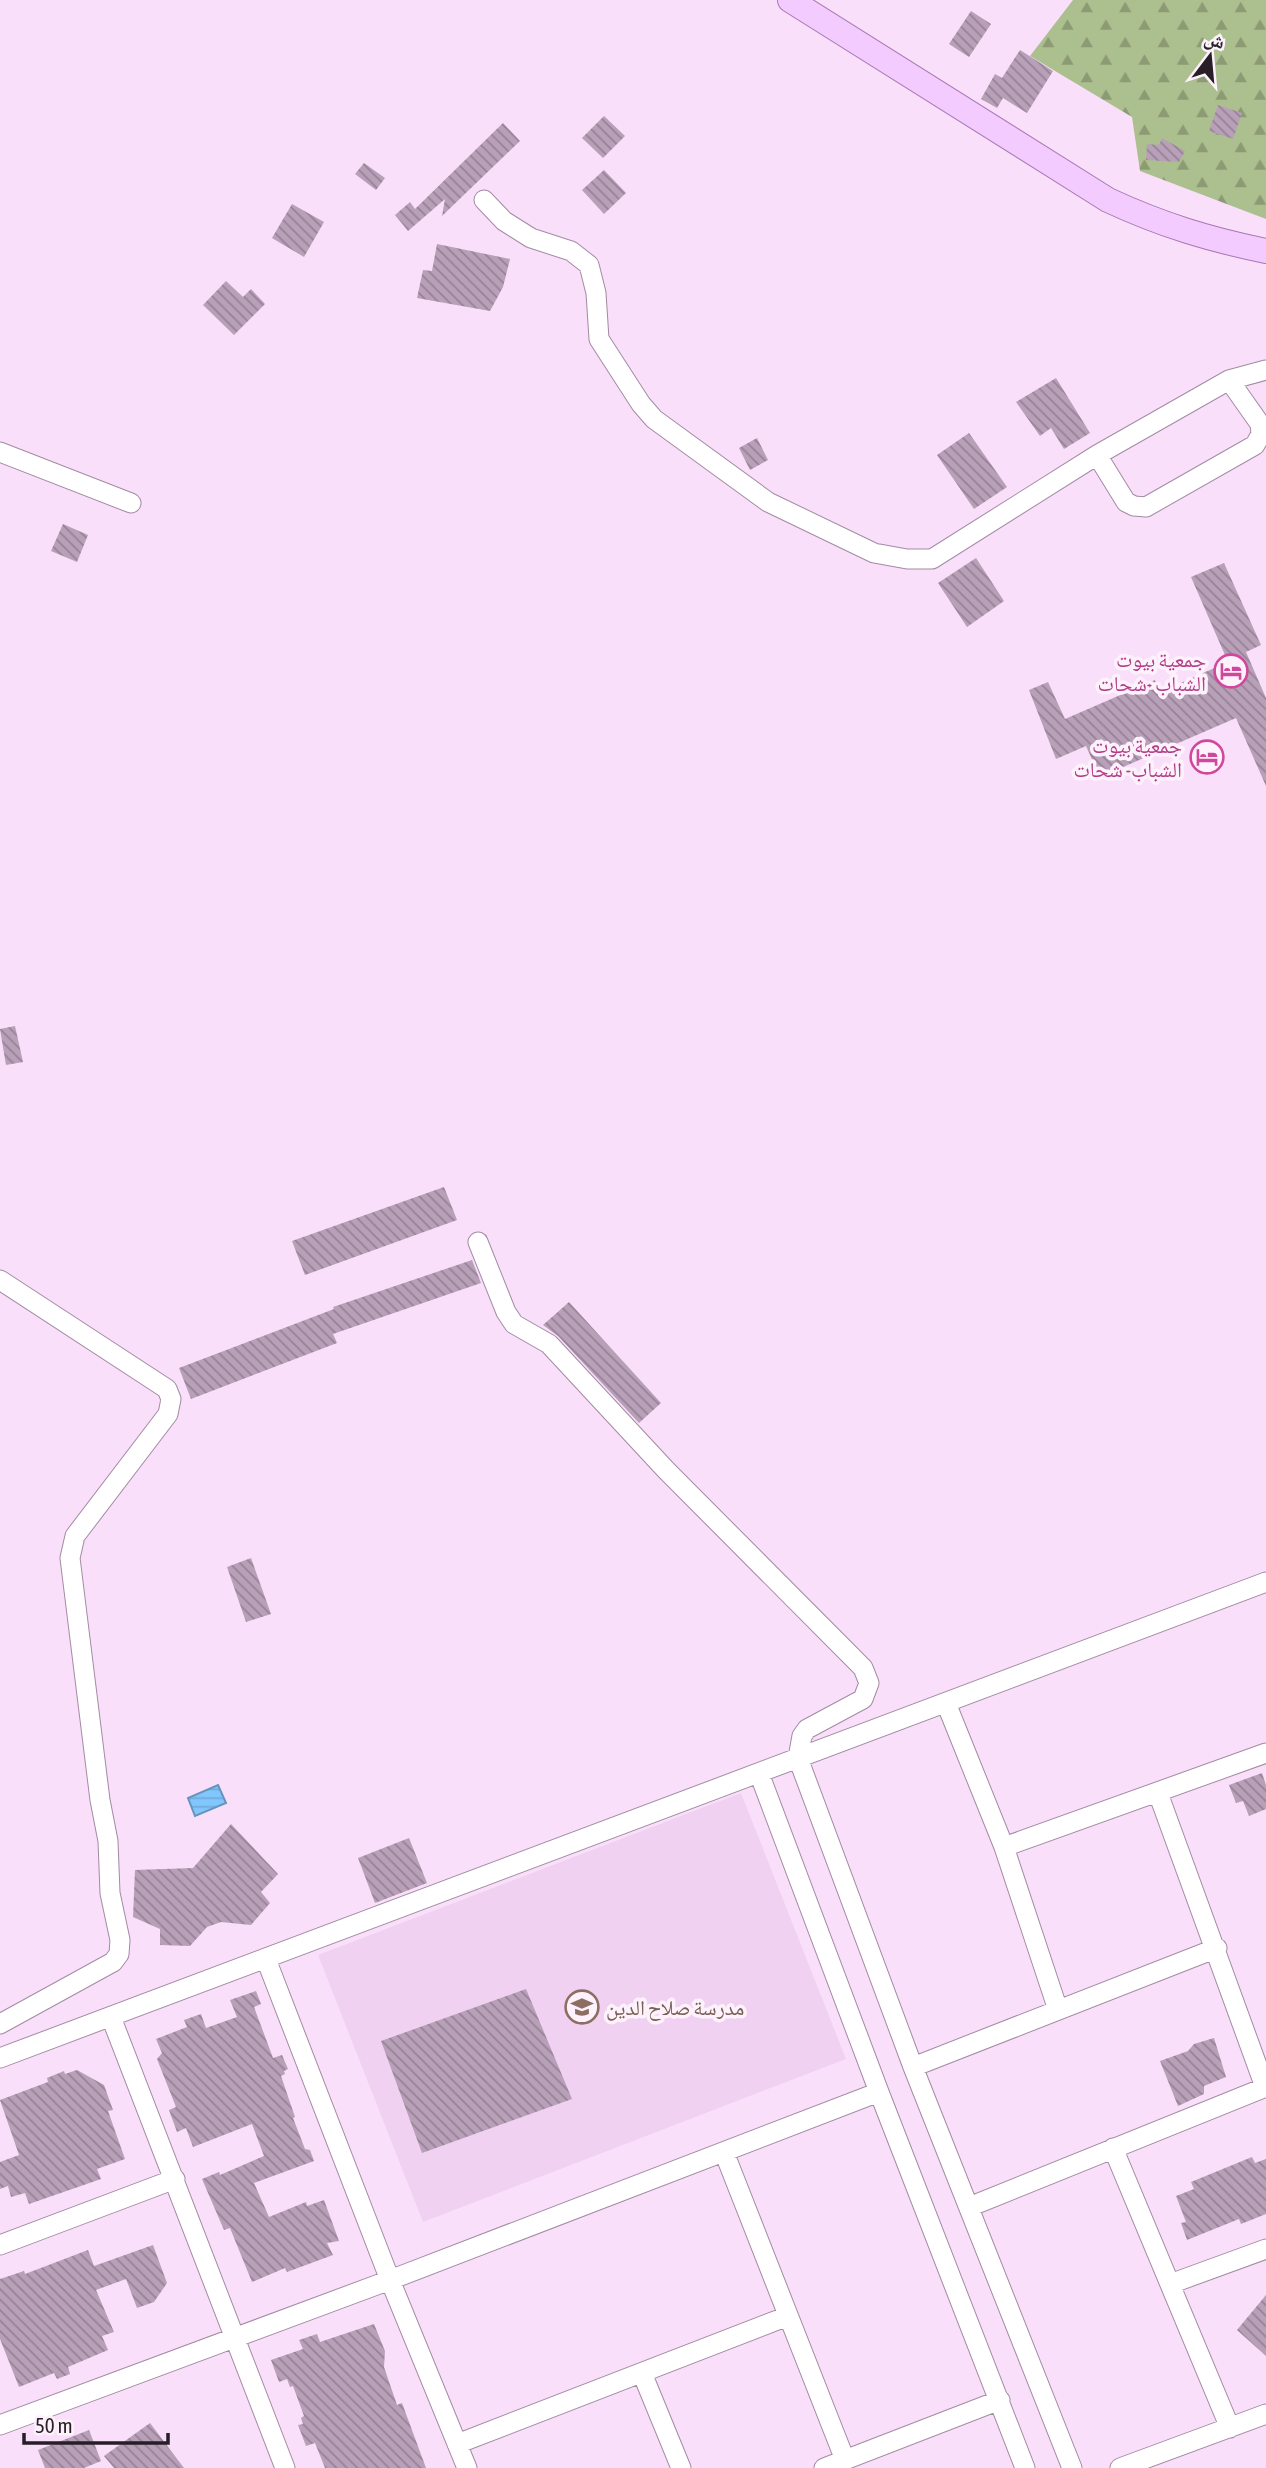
<svg xmlns="http://www.w3.org/2000/svg" width="1266" height="2468" font-family="'Asap Condensed','Noto Naskh Arabic',sans-serif">
  <defs>
    <pattern id="forest-firs" width="22" height="20" patternUnits="userSpaceOnUse" patternTransform="scale(1.75)"><rect width="22" height="20" fill="#acbf8e"/><path d="M5 1l3.5 6h-7zM16 11l3.5 6h-7z" fill="#8c9b74"/></pattern>
    <pattern id="water-rules" width="6" height="5" patternUnits="userSpaceOnUse" patternTransform="scale(1.75)"><rect width="6" height="5" fill="#81c7fd"/><path d="M0 2.5h6" fill="none" stroke="#6faad9"/></pattern>
    <pattern id="building-back-hatch" width="6" height="6" patternUnits="userSpaceOnUse" patternTransform="scale(1.75)"><rect width="6" height="6" fill="#b8a0b8"/><path d="M-1 5l2 2M0 0l6 6M5-1l2 2" fill="none" stroke="#968296"/></pattern>
  </defs>
  <rect width="100%" height="100%" fill="#f9dff9"/>
  <path fill="#f1d1f1" d="M741,1793L846,2059L423,2222L318,1955Z"/>
  <path fill="url(#forest-firs)" d="M1073,0H1266V219L1140,171L1132,117L1030,56Z"/>
  <path fill="url(#water-rules)" stroke="#6694bd" stroke-width="2" d="M218,1785L226,1803L195,1816L188,1798Z"/>
  <path fill="url(#building-back-hatch)" d="M971,11L991,24L969,57L949,44Z
    M1020,50L1053,71L1027,113L1003,98L997,108L981,99L995,74L1002,78Z
    M1218,105L1242,113L1233,139L1209,131Z
    M604,116L625,136L603,158L582,138Z
    M503,123L520,141L442,216L445,199L408,231L395,215L410,202L415,209Z
    M1162,138L1185,151L1179,162L1146,160L1147,144L1159,145Z
    M364,163L385,178L376,190L355,174Z
    M604,170L626,193L604,214L582,190Z
    M292,204L324,222L304,257L272,238Z
    M437,244L510,259L503,287L490,311L417,298L423,270L432,271Z
    M226,281L243,297L251,289L265,304L234,335L203,305Z
    M1056,378L1090,433L1064,449L1051,428L1040,436L1016,402Z
    M969,433L1007,487L974,509L937,455Z
    M757,438L768,460L750,470L739,448Z
    M63,524L88,535L77,562L51,551Z
    M976,558L1004,601L967,627L938,583Z
    M1224,563L1261,645L1246,652L1266,698V786L1236,718L1100,777L1086,746L1056,759L1029,690L1048,682L1065,719L1155,680L1160,692L1228,662L1191,577Z
    M15,1026L23,1062L6,1065L0,1029Z
    M444,1187L457,1220L305,1275L292,1241Z
    M472,1260L481,1283L333,1334L337,1343L191,1399L179,1368L334,1309L333,1307Z
    M569,1302L661,1403L639,1423L558,1336L543,1325Z
    M251,1558L271,1614L246,1622L227,1567Z
    M1262,1773L1266,1785V1809L1249,1816L1243,1801L1236,1803L1229,1785Z
    M231,1824L278,1874L261,1892L270,1903L251,1925L221,1922L207,1927L190,1946L160,1945V1929L133,1917L135,1870L193,1868Z
    M409,1838L427,1883L375,1903L358,1858Z
    M526,1989L572,2099L422,2153L381,2041Z
    M256,1991L261,2004L254,2007L273,2058L282,2055L288,2069L284,2071L285,2074L281,2076L295,2117L293,2118L305,2149L310,2150L314,2161L254,2183L269,2217L306,2202L307,2206L324,2200L339,2241L327,2243L333,2255L287,2272L285,2268L252,2282L230,2228L224,2230L202,2179L219,2172L220,2175L264,2156L252,2124L193,2147L186,2128L177,2132L169,2110L176,2107L157,2059L162,2053L156,2039L187,2027L184,2020L201,2014L206,2028L237,2017L230,2000Z
    M1214,2038L1226,2077L1204,2086V2094L1178,2106L1160,2061L1188,2051L1194,2044Z
    M77,2070L104,2085L113,2110L108,2111L125,2159L97,2169L101,2179L29,2204L25,2193L11,2197L8,2186L0,2189V2162L19,2155L0,2100L48,2082L47,2078L64,2071L65,2074Z
    M1252,2157L1255,2163L1266,2159V2214L1241,2224L1239,2219L1187,2240L1181,2223L1186,2222L1176,2196L1194,2189L1191,2182Z
    M153,2245L167,2283L154,2302L137,2308L126,2279L96,2290L114,2332L102,2336L108,2350L68,2367L70,2374L57,2379L54,2373L19,2387L0,2339V2279L24,2271L25,2274L88,2250L94,2266Z
    M1266,2295V2356L1237,2330Z
    M374,2324L385,2351L384,2367L397,2405L402,2403L426,2468H325L315,2443L306,2446L298,2425L303,2424L301,2418L304,2416L293,2386L290,2387L287,2379L279,2382L271,2360L303,2349L299,2340L317,2334L320,2342Z
    M150,2423L184,2468H114L104,2456Z
    M89,2430L101,2461L84,2468H45L38,2450Z"/>
  <g fill="none" stroke-linecap="round" stroke-linejoin="round">
    <defs>
      <path id="minor" d="M484,200L504,221L531,238L571,251L589,265L596,293L599,339L641,404L654,419L768,502L874,553L907,559H932L1097,455L1229,380L1266,370
        M0,452L131,503
        M1097,455L1126,502L1134,506L1146,507L1255,445L1261,434L1260,424L1229,380
        M478,1242L506,1312L514,1324L549,1344L666,1470L863,1668L869,1683L863,1699L807,1729L802,1736L798,1758L913,2067L1072,2468
        M0,1280L167,1389L171,1399L168,1414L75,1536L70,1558L100,1800L108,1841L110,1893L120,1940L119,1954L113,1962L0,2024
        M946,1703L1004,1847L1058,2010
        M759,1773L879,2092L1025,2468
        M1158,1793L1265,2087
        M1004,1847L1266,1753
        M266,1959L390,2280L467,2468
        M111,2017L285,2468
        M0,2058L1266,1582
        M913,2067L1217,1948
        M1113,2148L1230,2428
        M724,2152L845,2460
        M969,2207L1266,2087
        M0,2245L175,2179
        M1170,2284L1266,2249
        M642,2373L681,2468
        M0,2425L390,2280L879,2092
        M457,2444L788,2316
        M824,2468L1000,2400
        M1120,2468L1266,2414"/>
      <path id="major" d="M790,0L1108,200C1162,225 1208,239 1266,251"/>
    </defs>
    <use href="#minor" stroke="#a38ba3" stroke-width="21"/>
    <use href="#major" stroke="#a778b3" stroke-width="26"/>
    <use href="#minor" stroke="#fff" stroke-width="19"/>
    <use href="#major" stroke="#f4cbff" stroke-width="24"/>
  </g>
  <defs>
    <symbol id="hotel-ring" viewBox="-11 -11 22 22"><circle r="9.5" fill="#fdf2fc" stroke="#d1479c" stroke-width="1.5"/><path d="M-6-4.5h1.5V1H6V5H4.5V3h-9V5H-6ZM-4 0a1.8 1.8 0 1 1 3.6 0ZM.5 0V-2.5h3Q6-2.5 6 0Z" fill="#d1479c"/></symbol>
    <symbol id="school-ring" viewBox="-11 -11 22 22"><circle r="9.5" fill="#fdf2fc" stroke="#8d6e63" stroke-width="1.5"/><path d="M0-5L7-2L0 1L-7-2ZM-4 1L0 2.5L4 1V4Q0 6-4 4Z" fill="#8d6e63"/></symbol>
  </defs>
  <g fill-rule="evenodd">
    <use href="#hotel-ring" x="1212" y="652" width="38" height="38"/>
    <use href="#hotel-ring" x="1188" y="738" width="38" height="38"/>
    <use href="#school-ring" x="563" y="1988" width="38" height="38"/>
  </g>
  <g text-anchor="middle" dominant-baseline="central" stroke-width="7" stroke-linejoin="round" paint-order="stroke">
    <g font-size="21" fill="#b23c85" stroke="#fdf2fc" text-anchor="end">
      <text x="1206" y="659">جمعية بيوت<tspan x="1206" dy="24">الشباب -شحات</tspan></text>
      <text x="1182" y="745">جمعية بيوت<tspan x="1182" dy="24">الشباب- شحات</tspan></text>
    </g>
    <g font-size="21" fill="#785e54" stroke="#fdf2fc" text-anchor="start">
      <text x="606" y="2007">مدرسة صلاح الدين</text>
    </g>
  </g>
  <g transform="translate(1210 56) rotate(16)" stroke="#fdf2fc" stroke-width="5" paint-order="stroke">
  <path d="M0-5L12 26L0 18L-12 26Z" fill="#271e27"/>
  <text y="-10" font-size="19" font-weight="bold" text-anchor="middle" fill="#271e27">ش</text>
  </g>
  <path d="M24 2433v10h144v-10" fill="none" stroke="#271e27" stroke-width="3.5"/>
  <text x="35" y="2433" font-size="21" fill="#271e27" stroke="#fdf2fc" stroke-width="5" paint-order="stroke">50 m</text>
</svg>
